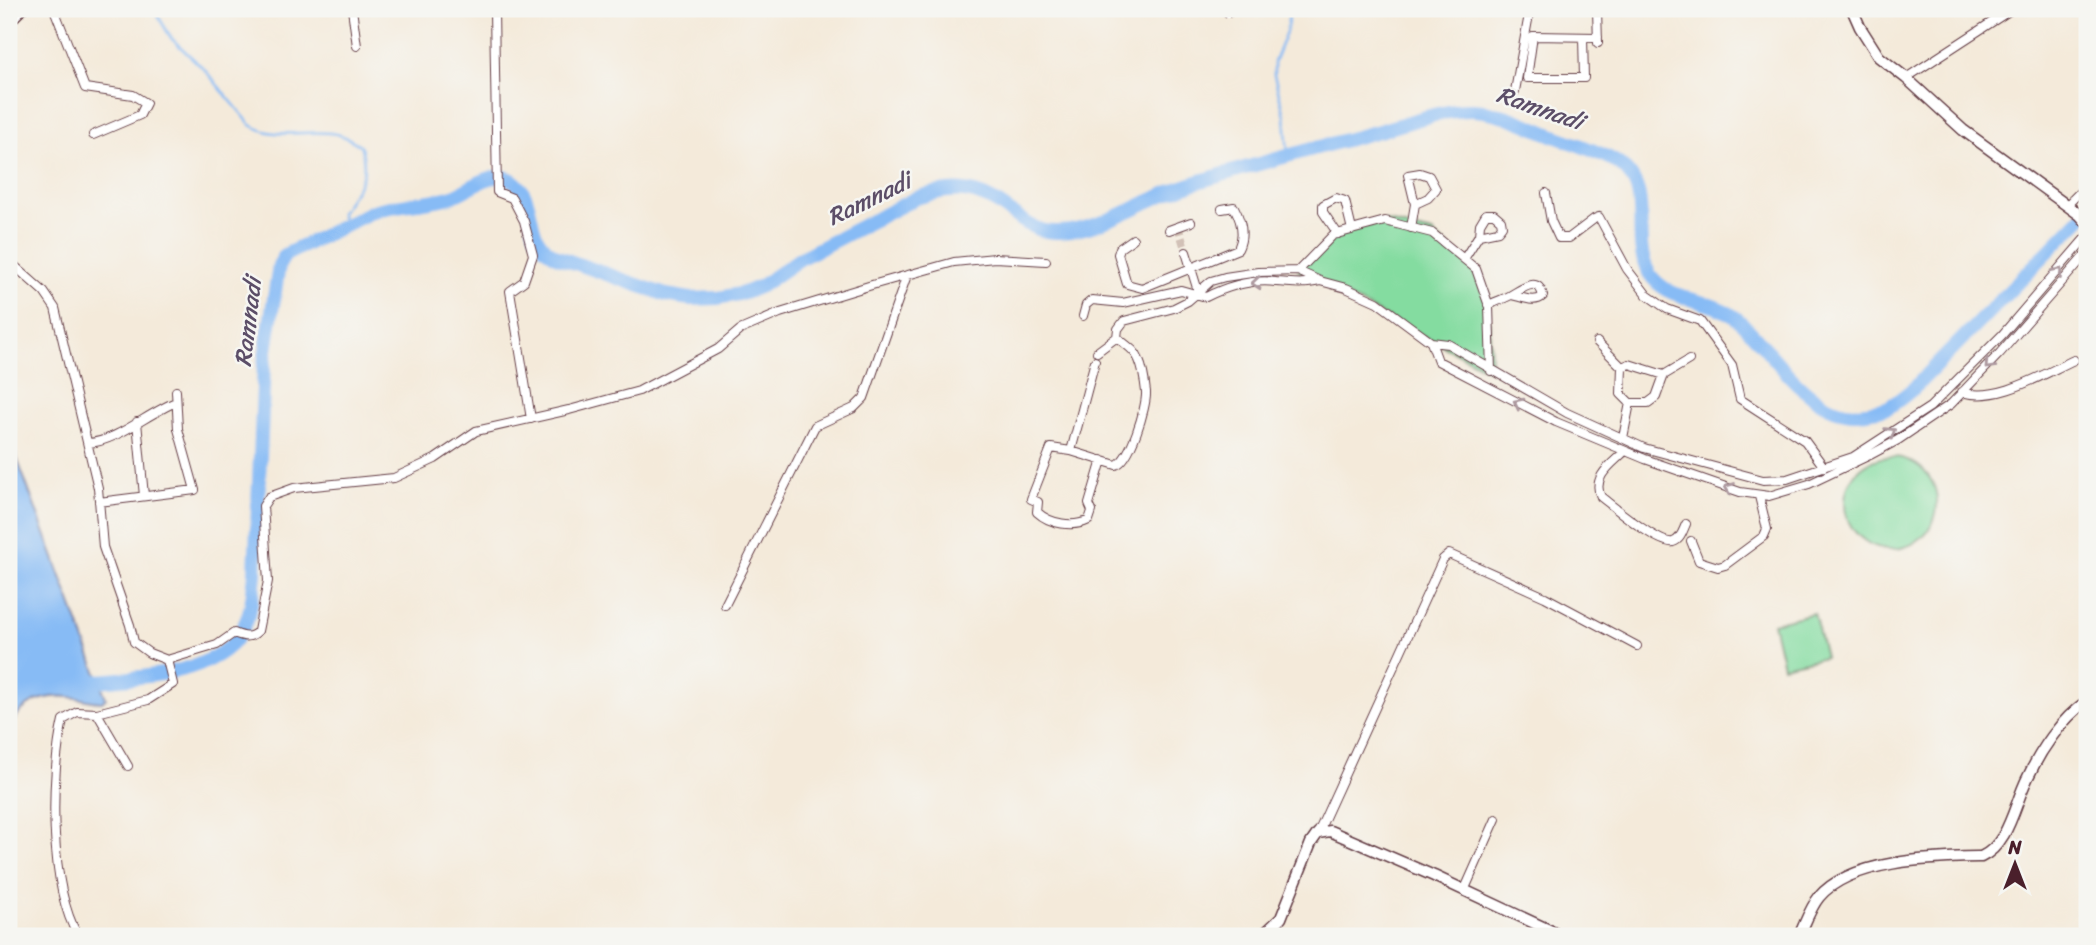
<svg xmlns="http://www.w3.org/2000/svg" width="2096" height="945" font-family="Sriracha,sans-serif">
  <rect width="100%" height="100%" fill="#f6f6f2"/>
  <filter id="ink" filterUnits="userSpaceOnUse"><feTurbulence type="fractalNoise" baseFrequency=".0143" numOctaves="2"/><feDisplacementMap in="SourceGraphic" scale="14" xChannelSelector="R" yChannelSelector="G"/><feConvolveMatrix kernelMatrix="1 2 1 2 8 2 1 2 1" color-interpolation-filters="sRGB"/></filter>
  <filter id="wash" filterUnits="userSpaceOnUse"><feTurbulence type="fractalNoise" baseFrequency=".00686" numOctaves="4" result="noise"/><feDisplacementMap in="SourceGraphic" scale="28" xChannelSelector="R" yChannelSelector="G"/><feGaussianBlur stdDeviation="1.57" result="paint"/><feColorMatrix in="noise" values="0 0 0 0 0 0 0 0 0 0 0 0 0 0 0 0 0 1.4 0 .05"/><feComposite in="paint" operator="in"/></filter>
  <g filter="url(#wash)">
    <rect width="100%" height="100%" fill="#f4eada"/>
    <path fill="#84dca0" stroke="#677e66" stroke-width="2" d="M1385,221L1432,233L1476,269L1489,306L1491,371L1298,271L1333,235Z
      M1845 503a46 46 0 1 1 92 0a46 46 0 1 1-92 0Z
      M1814,613L1825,657L1783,666L1773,623Z"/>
    <path fill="#87bbf5" stroke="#686d90" stroke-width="2" d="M9,437L106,698L102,702C91,702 81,698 69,697C41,694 15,706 9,734Z"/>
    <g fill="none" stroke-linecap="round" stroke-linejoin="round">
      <path stroke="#87bbf5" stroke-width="2.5" d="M154,9L171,38L204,69L251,125C277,142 312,127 340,135C347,137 354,142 360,145C372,180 354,188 340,215L346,224
        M1288,155L1285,116L1274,75V62L1286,32L1290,9"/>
      <path stroke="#87bbf5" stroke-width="14" d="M99,681C145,676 222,675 244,626C252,610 253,592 255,574L264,364L279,265L285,255L373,211C399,203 427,204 453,196C469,190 485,175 503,177C514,178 522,188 526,198C536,226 528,240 558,257L666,295L690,299L718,298L744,293L761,286L801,258L916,198C954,186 978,187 1010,212C1025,223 1039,233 1058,232C1100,231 1137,204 1175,190C1193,182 1213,178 1231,172C1279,158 1327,145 1375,132C1406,124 1441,109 1473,110C1500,111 1527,125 1552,135C1570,142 1589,148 1607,157C1662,183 1627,235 1649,273C1668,303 1710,297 1736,318C1774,349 1809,422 1866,412C1873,411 1882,410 1889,407C1897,402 1905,395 1913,389L2087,212"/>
    </g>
  </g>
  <g filter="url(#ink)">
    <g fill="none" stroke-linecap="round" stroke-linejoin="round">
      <path stroke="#d2c1b7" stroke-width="8" stroke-dasharray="8 4" stroke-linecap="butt" d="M1178,226L1186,252"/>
      <defs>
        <path id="street" d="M54,9L85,88L133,95L146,103L140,115L93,135
          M352,9L357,46
          M494,9L497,192L512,198L524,221L533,255L524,281L510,291L531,419
          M1597,9L1598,43
          M1228,13L1229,9
          M1583,37L1584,78H1527L1533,36L1598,37
          M1906,78L2012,9
          M1515,91L1530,9
          M1546,193L1551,221L1559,238H1569L1594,219L1599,217L1627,269L1647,295L1667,309L1700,321L1732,365L1740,399L1805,441L1824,467
          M2067,205L2087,185
          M1411,228L1415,204L1408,175L1420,173L1429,176L1436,189L1428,198L1415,204
          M1169,230L1191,222
          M1338,234L1323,212V205L1336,198L1345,201L1352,230
          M1133,239L1120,248L1118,254L1127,284L1142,288L1238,249C1245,235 1241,220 1234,207L1222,209
          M1186,252L1198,291
          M1464,259L1479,235L1480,224L1486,214H1494L1501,220L1502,226L1498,231L1479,235
          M9,261L44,292L55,308L98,488L103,547L130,625L134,642L149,653L167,660L173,684L148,700L97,713L128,766
          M1298,271L1333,235L1385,221L1432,233L1476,269L1489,306L1491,371
          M1488,305C1495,302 1504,299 1511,295C1522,289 1538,275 1543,296C1535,304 1522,297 1512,295
          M1083,316L1086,305L1092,300L1123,303L1181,290L1206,297C1228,286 1251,279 1276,282C1295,283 1300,285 1320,281
          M1431,342L1448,344L1567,413L1644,448L1763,480L1787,479L1853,457L1930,407L2002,335L2087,236
          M1597,342L1622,367
          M1097,352L1117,337
          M1664,375L1689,360
          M1961,392C1998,403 2041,375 2074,360
          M137,422L144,496
          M1623,438L1630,403L1621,394L1622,367L1629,364L1664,375L1656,397L1648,403H1630
          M88,443C116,442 148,413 176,402
          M1071,451L1095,361
          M1625,451C1612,464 1591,477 1601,497C1614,507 1659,545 1673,542C1681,540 1683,530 1686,524
          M1102,460L1089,504L1092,511L1089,520C1073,528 1050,524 1037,512L1038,502L1031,499L1051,448L1071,451L1116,465C1130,461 1147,407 1146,392C1145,383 1143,369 1139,360C1135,349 1125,345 1117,337L1118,329L1124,321L1174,308L1188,301L1211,281L1225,277L1258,272L1298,271L1320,281L1346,288L1377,302L1431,342L1438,361L1556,422L1645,459L1740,492L1769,496L1809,484L1870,455L1898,440L1951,404L2000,353L2087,253
          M99,502L195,490L178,429L176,391
          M1691,541L1699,561L1718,567L1725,565L1764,536L1767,529L1759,496
          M725,605L815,426L854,408L864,398L907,275
          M167,660L217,645L234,633C244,637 250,639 258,631L268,581L263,506L269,497L294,488L394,478L435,459L476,431L569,410L639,391L718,349L740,330L780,313L872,285L954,262L995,258L1046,261
          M1318,833L1443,559L1449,554L1545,597L1637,646
          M1464,891L1496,819
          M78,936C49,885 50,776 63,720L77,712L97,713"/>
        <path id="secondary" d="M1852,9L1860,27L1879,57L1906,78L1963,130L2080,215L2087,223
          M1262,936L1281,918L1311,843L1318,833L1330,831L1434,876L1562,936
          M1799,936C1805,924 1810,908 1819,897C1851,859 1935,858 1981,857C2009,844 2014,805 2027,779C2040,751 2061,719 2087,701"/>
        <path id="primary" d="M9,20L20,9"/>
      </defs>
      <use href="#street" stroke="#643d45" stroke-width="10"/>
      <use href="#secondary" stroke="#643d45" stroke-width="13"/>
      <use href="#primary" stroke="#643d45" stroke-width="15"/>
      <use href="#street" stroke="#fff" stroke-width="8"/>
      <use href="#secondary" stroke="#fff" stroke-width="10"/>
      <use href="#primary" stroke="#fff" stroke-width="12"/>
    </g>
    <defs><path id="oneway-chevron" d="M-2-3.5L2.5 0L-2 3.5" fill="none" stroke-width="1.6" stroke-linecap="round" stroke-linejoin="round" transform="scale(1.75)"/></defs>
    <g stroke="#ae9aa0">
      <use href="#oneway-chevron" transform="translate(2058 272) rotate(-49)"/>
      <use href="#oneway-chevron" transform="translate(1256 283) rotate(175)"/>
      <use href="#oneway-chevron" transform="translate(1989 365) rotate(134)"/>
      <use href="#oneway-chevron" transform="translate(1518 403) rotate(-153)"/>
      <use href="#oneway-chevron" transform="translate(1891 432) rotate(-33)"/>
      <use href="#oneway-chevron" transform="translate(1729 488) rotate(-159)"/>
    </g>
  </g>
  <g text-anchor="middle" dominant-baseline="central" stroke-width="5" stroke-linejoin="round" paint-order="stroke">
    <g font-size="24" font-style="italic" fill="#5c4e68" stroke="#f6f6f2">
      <text transform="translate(1540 108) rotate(19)">Ramnadi</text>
      <text transform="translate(869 199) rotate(-26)">Ramnadi</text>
      <text transform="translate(248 322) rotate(-83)">Ramnadi</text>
    </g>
  </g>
  <rect width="2096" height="945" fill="none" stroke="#f6f6f2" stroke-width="35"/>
  <g transform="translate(2015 864)" stroke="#f6f6f2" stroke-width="5" paint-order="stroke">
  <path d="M0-5L12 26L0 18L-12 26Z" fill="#4a1f2b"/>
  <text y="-10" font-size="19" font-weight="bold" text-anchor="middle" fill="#4a1f2b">N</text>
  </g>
</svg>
